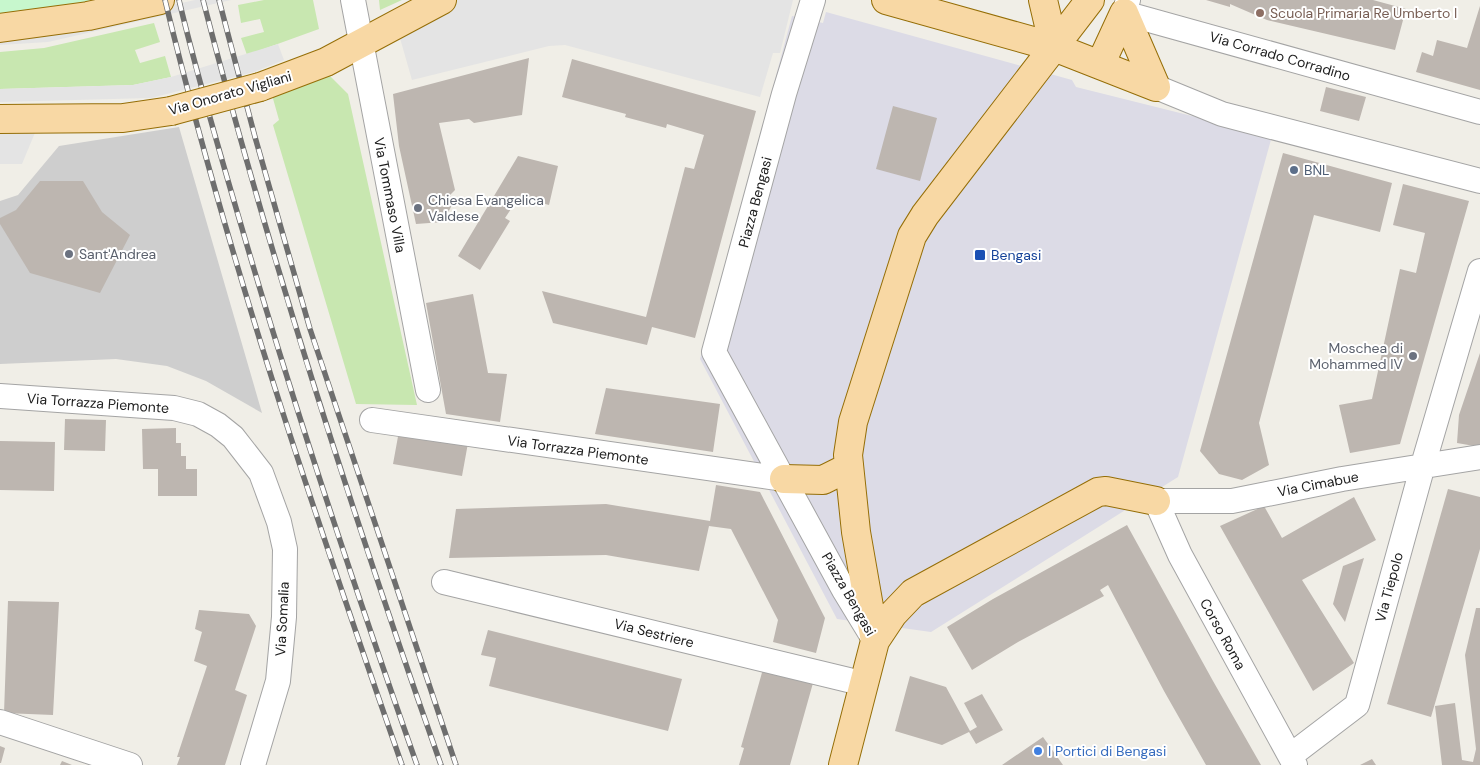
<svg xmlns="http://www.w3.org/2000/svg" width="1480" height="765" font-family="'DM Sans',sans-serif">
  <rect width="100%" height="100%" fill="#f0eee7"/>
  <path fill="#cecece" d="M179,127L262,413L206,381L167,366L116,359L0,364V201L18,195L59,146Z"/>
  <path fill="#c8e7b0" d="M264,0H313L319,29L247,55L241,38L264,32L260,19L241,23L238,5Z
    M379,0H402L380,10Z
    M154,23L160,42L135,50L140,63L165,56L171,77L133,85L0,89V52L44,48Z
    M329,75L348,94L417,405L356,404L273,125L279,120L272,95Z"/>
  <path fill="#c7f7cd" d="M0,0H144L0,28Z"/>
  <path fill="#e4e4e4" d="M195,0H231L48,42L0,45V38L48,33Z
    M458,0H793L780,53H773L760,97L565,45L549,46L412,80L398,31L442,5Z
    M278,44L284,60L254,72L151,98L0,102V89L133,85L171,77Z
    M39,123L22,164H0V124Z"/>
  <path fill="#dcdbe6" d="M826,12L1072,80L1076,87L1272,136L1178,477L931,632L837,619L700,359L792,16L823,23Z"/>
  <path fill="#bdb6b0" d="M1206,0H1373L1406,9L1395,50L1267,20L1230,4V7Z
    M1480,6V90L1416,72L1422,52L1433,56L1437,40L1467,48Z
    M529,58L522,115L474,123L469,119L439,123L455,190L450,195L452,205L443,222L416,224L399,146L393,94Z
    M572,59L756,111L695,338L652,327L647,345L553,323L542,291L646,317L685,167L694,169L704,135L667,124L666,128L625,117L626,114L562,97Z
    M1326,87L1366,97L1359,121L1320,111Z
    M893,106L937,118L920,181L876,169Z
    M1283,153L1392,183L1380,232L1314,215L1259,423L1269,465L1242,480L1219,474L1200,451Z
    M518,156L558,166L549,205L519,197L505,218L510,221L480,270L458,256Z
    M40,181H83L102,212L130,235L100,293L30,273L0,224V218L16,210Z
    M1403,184L1469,201L1400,444L1350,453L1339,405L1372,399L1400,269L1416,273L1425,233L1393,225Z
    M473,294L488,373L507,374L500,422L446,414L426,303Z
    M1480,353V447L1457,443L1459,415Z
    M606,388L720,404L713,452L595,434Z
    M65,419L106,420L105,451L64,450Z
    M176,428V443H181V456H186V469H197V496H158V469H143L142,429Z
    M399,431L468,443L462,476L393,464Z
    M0,441L55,442L54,491L0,490Z
    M716,485L760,492L825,618L816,653L773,642L778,620L731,529L709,526L699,571L606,555L449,558L456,509L606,504L710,521Z
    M1448,489L1480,497V549L1431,717L1387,704Z
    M1354,497L1376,540L1302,580L1354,663L1313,691L1220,526L1264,506L1282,538Z
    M1127,525L1213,681L1261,765H1206L1164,691L1108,585L1100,590L1104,596L1018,642L972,670L947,627L993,599Z
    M1364,558L1345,622L1333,604L1343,566Z
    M8,601L59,602L53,715L4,713Z
    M1476,608H1480V765H1442L1435,706L1455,703L1462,760L1473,762L1476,749L1465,655Z
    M199,610L249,614L256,626L235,690L247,695L225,765H177L180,757H177L207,666L194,661L202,632L195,629Z
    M488,630L682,679L668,731L489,686L496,658L481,655Z
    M763,669L813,683L790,765H739L744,748L741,747Z
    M910,676L946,687L970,731L977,727L964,703L982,694L1003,730L976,744L969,732L942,745L895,731Z
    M1043,737L1063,765H1002Z
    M0,746L5,748L1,763H0Z
    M1372,759L1376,765H1360Z
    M62,761L72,765H60Z"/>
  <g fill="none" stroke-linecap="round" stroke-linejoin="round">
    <defs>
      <path id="minor" d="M353,0L428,390
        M813,0L784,94L714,352L844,590L872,636
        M1128,0L1124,13L1480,112
        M1156,87L1222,114L1480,181
        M0,396L174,408L198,414L218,425L233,437L261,473L279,522L285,549L284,617L278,681L253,765
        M372,420L784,479
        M444,582L865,684
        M0,722L130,765
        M1290,756L1357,705L1423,465L1480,271
        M1295,765L1180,555L1156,501H1232L1342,479L1480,457"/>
      <path id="major" d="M886,0L1054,47L1156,87
        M1043,0L1054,47
        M1124,13L1156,87
        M0,28L88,16L160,0
        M1100,65L1124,13
        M260,87L326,62L442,0
        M0,119L123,118L171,111
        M784,479L823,480L849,467
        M875,641L856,532L848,455L853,422L912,236L925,215L1090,0
        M843,765L875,641L893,614L913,593L1098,492L1106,491L1156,501"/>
    </defs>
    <use href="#minor" stroke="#a4a4a4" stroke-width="26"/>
    <use href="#major" stroke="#956e07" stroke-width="30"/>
    <use href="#minor" stroke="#fff" stroke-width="24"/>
    <use href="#major" stroke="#f8d8a4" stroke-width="28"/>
    <defs>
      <path id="rail" d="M165,0C228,260 314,513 402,765
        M179,0C197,76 219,150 241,225C294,407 354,586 417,765
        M203,0C270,259 352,513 441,765
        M219,0L255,137L310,329L456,765"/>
    </defs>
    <use href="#rail" stroke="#6e6e6e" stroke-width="5.5"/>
    <use href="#rail" stroke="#fff" stroke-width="4" stroke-dasharray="11" stroke-linecap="butt"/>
    <defs>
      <path id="major-bridge" d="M171,111L260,87"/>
    </defs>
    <use href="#major-bridge" stroke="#956e07" stroke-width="30" stroke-linecap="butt"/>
    <use href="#major-bridge" stroke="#f8d8a4" stroke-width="28"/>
  </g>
  <circle fill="#8d6e63" stroke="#fff" stroke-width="2" cx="1260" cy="13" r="5"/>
  <circle fill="#5c6f8a" stroke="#fff" stroke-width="2" cx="1294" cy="170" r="5"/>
  <g fill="#6b7280" stroke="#fff" stroke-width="2">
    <circle cx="418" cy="208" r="5"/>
    <circle cx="69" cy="254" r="5"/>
    <circle cx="1413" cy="356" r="5"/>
  </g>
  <rect fill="#1a4fb4" stroke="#fff" stroke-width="2" x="974" y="249" width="12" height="12" rx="2.5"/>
  <circle fill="#3f7fe0" stroke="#fff" stroke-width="2" cx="1038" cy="751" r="5"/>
  <g text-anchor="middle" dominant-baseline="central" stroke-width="4" stroke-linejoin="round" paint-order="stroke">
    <g font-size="14" fill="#785e54" stroke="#fff" text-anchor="start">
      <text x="1270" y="13">Scuola Primaria Re Umberto I</text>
    </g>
    <g font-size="14" fill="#202020" stroke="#fff">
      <text transform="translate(1280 56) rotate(16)">Via Corrado Corradino</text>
      <text transform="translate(230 93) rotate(-16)">Via Onorato Vigliani</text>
      <text transform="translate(390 195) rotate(79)">Via Tommaso Villa</text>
      <text transform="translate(755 202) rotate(-75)">Piazza Bengasi</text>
      <text transform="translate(98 403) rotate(4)">Via Torrazza Piemonte</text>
      <text transform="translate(578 450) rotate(8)">Via Torrazza Piemonte</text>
      <text transform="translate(1318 484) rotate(-11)">Via Cimabue</text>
      <text transform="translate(1389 587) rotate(-75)">Via Tiepolo</text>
      <text transform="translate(849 594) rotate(60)">Piazza Bengasi</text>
      <text transform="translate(282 619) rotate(-87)">Via Somalia</text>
      <text transform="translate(654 633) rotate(14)">Via Sestriere</text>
      <text transform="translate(1223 634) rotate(61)">Corso Roma</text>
    </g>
    <g font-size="14" fill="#4e5e75" stroke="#fff" text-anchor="start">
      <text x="1304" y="170">BNL</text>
    </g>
    <g font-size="14" fill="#5b616d" stroke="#fff" text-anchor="start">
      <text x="428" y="200">Chiesa Evangelica<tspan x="428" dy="16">Valdese</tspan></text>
      <text x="79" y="254">Sant'Andrea</text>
      <text x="1403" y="348" text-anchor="end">Moschea di<tspan x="1403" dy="16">Mohammed IV</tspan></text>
    </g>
    <g font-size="14" fill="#164399" stroke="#fff" text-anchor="start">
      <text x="991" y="255">Bengasi</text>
    </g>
    <g font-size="14" fill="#366cbe" stroke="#fff" text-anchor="start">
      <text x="1048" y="751">I Portici di Bengasi</text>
    </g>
  </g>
</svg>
